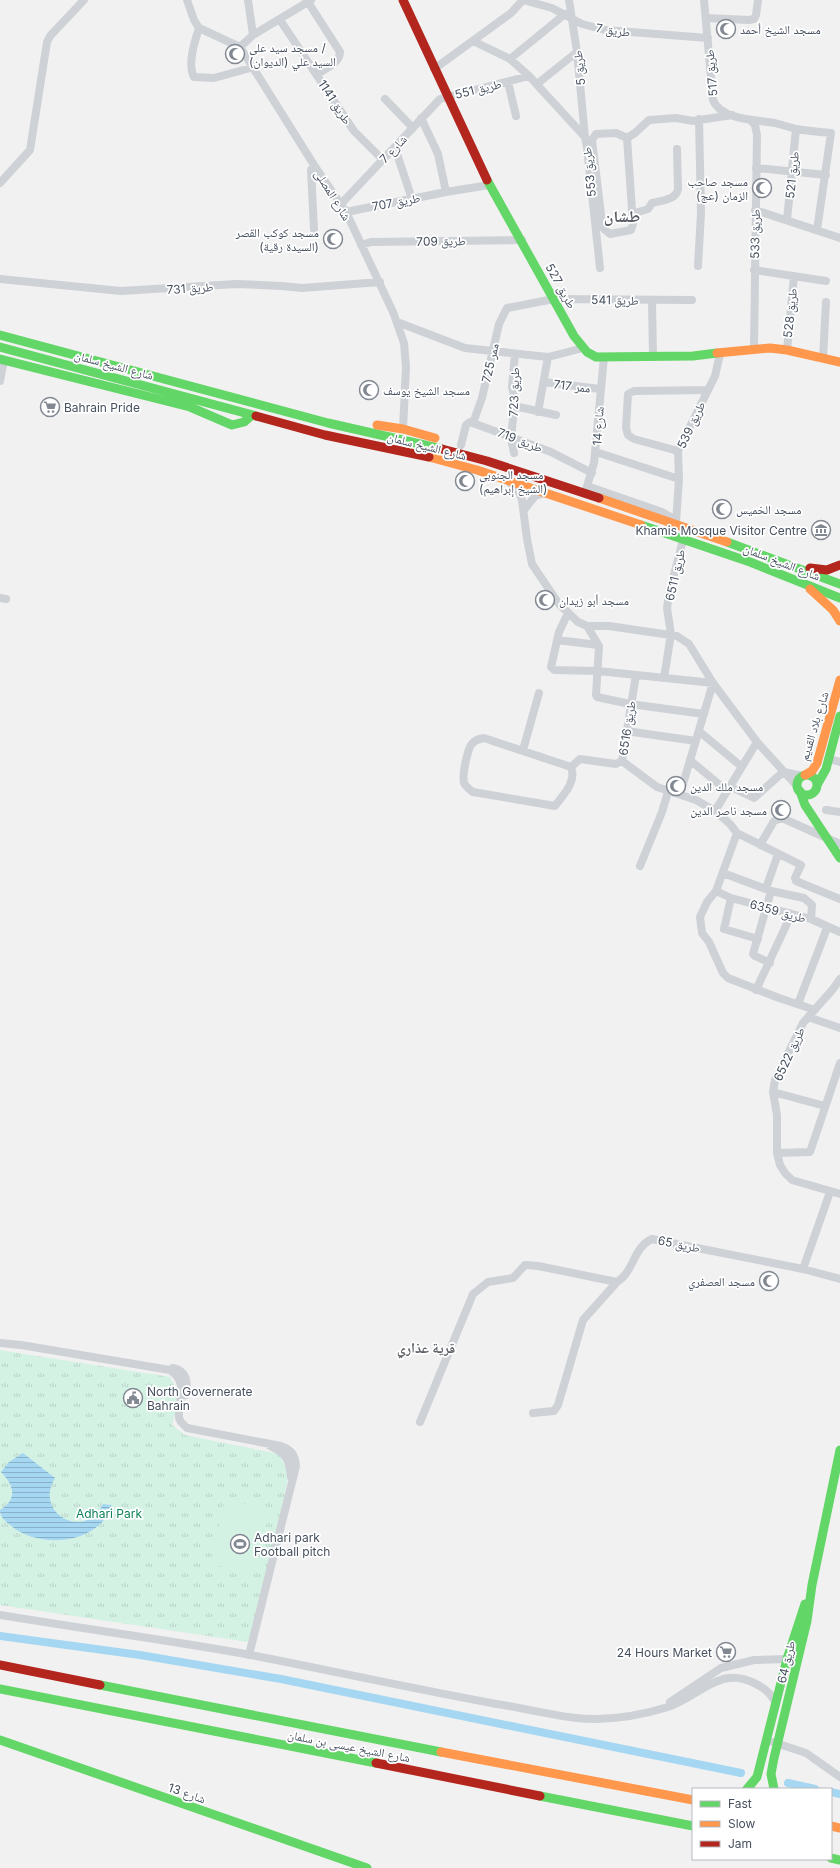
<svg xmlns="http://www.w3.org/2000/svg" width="840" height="1868" font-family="Inter,'Noto Naskh Arabic',sans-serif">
  <defs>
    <pattern id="grass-tufts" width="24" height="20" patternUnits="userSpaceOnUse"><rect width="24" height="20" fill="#d4f2e4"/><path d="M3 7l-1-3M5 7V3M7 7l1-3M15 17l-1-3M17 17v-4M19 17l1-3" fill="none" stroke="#b7d1c6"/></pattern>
    <pattern id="water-rules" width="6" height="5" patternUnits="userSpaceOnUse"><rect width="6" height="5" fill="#a6d7f2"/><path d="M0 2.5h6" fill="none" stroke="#89b1c7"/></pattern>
  </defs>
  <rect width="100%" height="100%" fill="#f2f1f1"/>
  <path fill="url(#grass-tufts)" d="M0,1350L170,1377L180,1396L172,1425L185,1435L279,1454L289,1474L253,1640L248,1642L0,1605Z"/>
  <path fill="#d4f2e4" d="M225,1499L270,1510L254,1574L210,1564Z"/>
  <path fill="url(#water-rules)" d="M23,1453L55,1478C33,1513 85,1542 103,1504L112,1505C99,1545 39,1550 10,1525C5,1521 0,1517 0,1510C18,1499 14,1485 1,1472L9,1462Z"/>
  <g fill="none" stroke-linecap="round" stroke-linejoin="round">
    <path stroke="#a6d7f2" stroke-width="8" d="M0,1636L140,1655L281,1679L741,1773
      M788,1783L815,1789
      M831,1792L840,1794"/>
    <path stroke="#ced1d5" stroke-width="8" d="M187,0L194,20L199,28L240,47L314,165L346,212L393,312L404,343L406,367L403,429
      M248,0L253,35
      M569,0L577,52L585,137
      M704,0L713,100C721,120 757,120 775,123C782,125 789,127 796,129C808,131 819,132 831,133L817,230
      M308,2L340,52C340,63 325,69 317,74
      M706,18L749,20L754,19L756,15L758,0
      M280,20L354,131L383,160
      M199,28C195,41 187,64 194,77L214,78L254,67
      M473,41L510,59L529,76L585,137L587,148L600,268
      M240,47L253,35L311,0
      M510,59L565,14
      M434,69L511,13L523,0L552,8L582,24L605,30L708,38
      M508,82L516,116
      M537,84L577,52
      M385,99L413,128
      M421,118L438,154L446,192
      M752,122L755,125L757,135L754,349
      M616,133L627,138L633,224L631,230L610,234L604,229L602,223L592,140L596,134Z
      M627,138L635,133L649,120L676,118L693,121L732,115
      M395,148L412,199
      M756,168L826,175
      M0,183L30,150L47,42L50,36L84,0
      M341,204L440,99L529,76
      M755,210L840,238
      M346,212L446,192L489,185
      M632,214L648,209L652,203C661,201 676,200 678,189L677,149
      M787,220L796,129
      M314,229L311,170L314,165
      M361,245L371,242L522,240
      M698,266L701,213L699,119
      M754,270L826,281
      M0,279L121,291L236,284L282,286L302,288L380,282
      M652,301L653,357
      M397,322L465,348L548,357L583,348
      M787,350L794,276
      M823,358L826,302
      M0,381L4,360
      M544,382L600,389
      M514,406L556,415
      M538,412L548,357
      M473,423L482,398L499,324L507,308L554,299L692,300
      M461,445L466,425L470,422L551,452L592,473
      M678,451L634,439L628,435L626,428L628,394L634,391L707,390
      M596,452L679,479
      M514,453L511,438L515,400L512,387L515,354
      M509,482L520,494L522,500L527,539L532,564L536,570L559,604L578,622L587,626L599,646L596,695L597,697L630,704L704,714
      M587,486L662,512L672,518
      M585,493L594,463L604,357
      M524,510L535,496L545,493
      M676,523L679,479L678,451L715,376L720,354
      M0,598L6,599
      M568,613L559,632L551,667L554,670L598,671L713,683L680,794
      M587,626H609L677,636L689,644L713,683L757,742L797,786
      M557,640L598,645
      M636,675L622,761L657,787L696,800L715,811L730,824L737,833L801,865L795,878L796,881L840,899
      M664,678L671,634L667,608L669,594L683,540
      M626,731L696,741
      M700,732L742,767
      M523,750L539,693
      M829,759L840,762
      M691,761L727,791
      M571,767C577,782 563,795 555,806L473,792C469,789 466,787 464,783C462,775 467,752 471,745C474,740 479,739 484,738L571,767L580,759L616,764L622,761
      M784,772L802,776
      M729,786L754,798L783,772
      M826,810L840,812
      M715,811L757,742
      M737,833L716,891L707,902L700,917L702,933L709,942L723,973L728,978L779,998L815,1010
      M760,845L774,821L782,818L840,844
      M640,866L662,812L668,792
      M723,873L771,891L804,898L812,905L811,919
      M766,888L778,854
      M716,891L731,898L811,919L840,932
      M731,898L724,929L758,939
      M770,963L755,956L753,954L771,891
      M840,979L833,989L803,1023L775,1080L773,1092L777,1115V1153L780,1165L785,1173L792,1180L840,1194
      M756,990L791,915
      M798,1004L827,928
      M808,1017L840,1028
      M773,1092L825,1106
      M777,1153L810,1152L840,1063
      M803,1269L830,1192
      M0,1343L21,1345L170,1370C189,1382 178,1400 179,1418L181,1422L187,1428L281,1446C292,1450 295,1455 296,1466L249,1655
      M173,1368C187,1371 188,1382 186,1395
      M533,1413L554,1411L558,1405L583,1320L617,1282
      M420,1422L473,1294L488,1282L513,1278L525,1265L538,1266L617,1282C634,1272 633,1247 652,1239L803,1269L840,1279
      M270,1446C287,1454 289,1459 291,1477
      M0,1615C84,1629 168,1640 251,1655C333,1671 415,1689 497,1704C523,1708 550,1715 576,1718C607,1721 639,1716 668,1707C699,1697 720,1664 756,1684C765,1688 772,1695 776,1704
      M670,1702L721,1668L754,1660L787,1659
      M773,1742L806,1753L840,1777"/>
    <path stroke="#63d668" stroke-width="9" d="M487,180L574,336L587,352L596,357L693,356L717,353
      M0,335L328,423L442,449
      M0,347L256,416
      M0,359L190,407L232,425L244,422L252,415
      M641,525L750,562L840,598
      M727,542L840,584
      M797 785a10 10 0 1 1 20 0a10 10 0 1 1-20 0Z
      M817,785L826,769L840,716
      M800,791L805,805L840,858
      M100,1685L441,1752
      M0,1689L376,1763
      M0,1740L367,1868
      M747,1789L757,1777L787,1659L805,1604
      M774,1789L771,1774L774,1758L807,1621L812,1585L840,1450
      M540,1796L693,1826
      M831,1858L840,1860"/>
    <path stroke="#ff974d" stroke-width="9" d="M717,353L770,348L787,350L840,362
      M377,425L403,429L435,438
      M429,457L477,470L641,525
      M599,498L727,542
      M810,589L833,610L840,621
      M805,775L812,771L817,763L840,680
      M441,1752L693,1800
      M831,1826L840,1828"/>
    <path stroke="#b3261e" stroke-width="9" d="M403,0L487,180
      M256,416L325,435L429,457
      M442,449L487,461L599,498
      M810,568L827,570L840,565
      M0,1665L100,1685
      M376,1763L540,1796"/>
  </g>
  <defs>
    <symbol id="mosque-ring" viewBox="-11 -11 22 22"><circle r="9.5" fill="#fff" stroke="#828892" stroke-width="1.5"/><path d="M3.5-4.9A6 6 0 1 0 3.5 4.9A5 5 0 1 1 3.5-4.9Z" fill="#828892"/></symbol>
    <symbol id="supermarket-ring" viewBox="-11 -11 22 22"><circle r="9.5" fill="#fff" stroke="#828892" stroke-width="1.5"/><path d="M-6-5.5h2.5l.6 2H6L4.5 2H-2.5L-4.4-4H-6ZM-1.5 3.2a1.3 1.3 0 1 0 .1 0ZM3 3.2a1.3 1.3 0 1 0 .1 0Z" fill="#828892"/></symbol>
    <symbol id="museum-ring" viewBox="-11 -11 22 22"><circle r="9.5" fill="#fff" stroke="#828892" stroke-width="1.5"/><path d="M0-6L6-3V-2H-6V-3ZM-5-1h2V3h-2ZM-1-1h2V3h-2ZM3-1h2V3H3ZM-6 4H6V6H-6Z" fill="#828892"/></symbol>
    <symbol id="civic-ring" viewBox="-11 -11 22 22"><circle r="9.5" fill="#fff" stroke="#828892" stroke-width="1.5"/><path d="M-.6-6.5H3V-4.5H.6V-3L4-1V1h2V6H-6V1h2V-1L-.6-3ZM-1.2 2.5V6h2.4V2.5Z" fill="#828892"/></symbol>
    <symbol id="stadium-ring" viewBox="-11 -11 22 22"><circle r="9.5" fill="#fff" stroke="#828892" stroke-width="1.5"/><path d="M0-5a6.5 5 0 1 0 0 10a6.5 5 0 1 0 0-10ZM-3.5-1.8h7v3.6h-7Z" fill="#828892"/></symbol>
  </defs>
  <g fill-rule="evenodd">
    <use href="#mosque-ring" x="715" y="18" width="22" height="22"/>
    <use href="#mosque-ring" x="224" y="43" width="22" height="22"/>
    <use href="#mosque-ring" x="751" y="177" width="22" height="22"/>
    <use href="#mosque-ring" x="322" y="228" width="22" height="22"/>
    <use href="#mosque-ring" x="358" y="379" width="22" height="22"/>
    <use href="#supermarket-ring" x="39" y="396" width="22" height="22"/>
    <use href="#mosque-ring" x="454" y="470" width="22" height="22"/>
    <use href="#mosque-ring" x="711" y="498" width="22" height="22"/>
    <use href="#museum-ring" x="810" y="519" width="22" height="22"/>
    <use href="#mosque-ring" x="534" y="589" width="22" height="22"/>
    <use href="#mosque-ring" x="665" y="775" width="22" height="22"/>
    <use href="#mosque-ring" x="770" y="799" width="22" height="22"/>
    <use href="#mosque-ring" x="758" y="1270" width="22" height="22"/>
    <use href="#civic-ring" x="122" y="1387" width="22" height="22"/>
    <use href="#stadium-ring" x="229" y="1533" width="22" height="22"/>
    <use href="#supermarket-ring" x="715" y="1641" width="22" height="22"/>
  </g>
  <g text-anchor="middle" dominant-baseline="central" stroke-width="3.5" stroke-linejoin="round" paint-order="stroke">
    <g font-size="12" fill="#46505f" stroke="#fff" text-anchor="start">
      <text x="740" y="29">مسجد الشيخ أحمد</text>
      <text x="249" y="47">مسجد سيد علي /<tspan x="249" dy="14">السيد علي (الديوان)</tspan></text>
      <text x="748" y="181" text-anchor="end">مسجد صاحب<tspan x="748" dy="14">الزمان (عج)</tspan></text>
      <text x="319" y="232" text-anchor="end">مسجد كوكب القصر<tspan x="319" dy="14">(السيدة رقية)</tspan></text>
      <text x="383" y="390">مسجد الشيخ يوسف</text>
      <text x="64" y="407">Bahrain Pride</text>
      <text x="479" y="474">مسجد الجنوبي<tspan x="479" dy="14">(الشيخ إبراهيم)</tspan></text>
      <text x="736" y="509">مسجد الخميس</text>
      <text x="807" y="530" text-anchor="end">Khamis Mosque Visitor Centre</text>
      <text x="559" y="600">مسجد أبو زيدان</text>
      <text x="690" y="786">مسجد ملك الدين</text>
      <text x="767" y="810" text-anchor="end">مسجد ناصر الدين</text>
      <text x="755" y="1281" text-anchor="end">مسجد العصفري</text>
      <text x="147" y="1391">North Governerate<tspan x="147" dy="14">Bahrain</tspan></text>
      <text x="254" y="1537">Adhari park<tspan x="254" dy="14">Football pitch</tspan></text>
      <text x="712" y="1652" text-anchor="end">24 Hours Market</text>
    </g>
    <g font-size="12" fill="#46505f" stroke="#fff">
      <text transform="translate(613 30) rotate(8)">طريق 7</text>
      <text transform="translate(579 68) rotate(-96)">طريق 5</text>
      <text transform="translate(711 73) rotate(-95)">طريق 517</text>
      <text transform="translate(478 89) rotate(-14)">طريق 551</text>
      <text transform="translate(335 102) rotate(57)">طريق 1141</text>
      <text transform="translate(393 149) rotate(-47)">شارع 7</text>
      <text transform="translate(589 172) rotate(-96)">طريق 553</text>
      <text transform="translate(792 175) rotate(-84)">طريق 521</text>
      <text transform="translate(333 195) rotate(58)">شارع المصلى</text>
      <text transform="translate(396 202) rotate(-11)">طريق 707</text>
      <text transform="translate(755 234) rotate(-89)">طريق 533</text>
      <text transform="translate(441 241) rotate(-1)">طريق 709</text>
      <text transform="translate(561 286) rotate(61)">طريق 527</text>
      <text transform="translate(190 288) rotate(-4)">طريق 731</text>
      <text transform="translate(615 300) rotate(1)">طريق 541</text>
      <text transform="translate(790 313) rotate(-84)">طريق 528</text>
      <text transform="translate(490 363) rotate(-77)">ممر 725</text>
      <text transform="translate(114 365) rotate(15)">شارع الشيخ سلمان</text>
      <text transform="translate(572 386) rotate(7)">ممر 717</text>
      <text transform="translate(514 392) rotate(-88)">طريق 723</text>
      <text transform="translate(691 425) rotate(-65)">طريق 539</text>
      <text transform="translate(598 426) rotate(-86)">شارع 14</text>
      <text transform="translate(520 440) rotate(21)">طريق 719</text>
      <text transform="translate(427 446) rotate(14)">شارع الشيخ سلمان</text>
      <text transform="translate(782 562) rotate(21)">شارع الشيخ سلمان</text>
      <text transform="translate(675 575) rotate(-77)">طريق 6511</text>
      <text transform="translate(814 726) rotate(-73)">شارع بلاد القديم</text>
      <text transform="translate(627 728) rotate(-81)">طريق 6516</text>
      <text transform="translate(778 911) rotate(15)">طريق 6359</text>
      <text transform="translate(789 1054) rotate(-65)">طريق 6522</text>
      <text transform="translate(679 1244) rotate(11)">طريق 65</text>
      <text transform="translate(786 1662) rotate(-77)">طريق 64</text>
      <text transform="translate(349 1746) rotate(11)">شارع الشيخ عيسى بن سلمان</text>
      <text transform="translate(187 1793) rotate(19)">شارع 13</text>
    </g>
    <g font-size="12" fill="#108259" stroke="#fff">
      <text x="109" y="1513">Adhari Park</text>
    </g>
    <g font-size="14" font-weight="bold" fill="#5c5f66" stroke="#fff">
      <text x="426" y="1347">قرية عذاري</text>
    </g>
    <g font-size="16" font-weight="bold" fill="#5c5f66" stroke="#fff">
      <text x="622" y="216">طشان</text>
    </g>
  </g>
  <rect x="692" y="1788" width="140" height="72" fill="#ffffff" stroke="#b5b9bf"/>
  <rect x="700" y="1801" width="20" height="6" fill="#63d668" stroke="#b5b9bf"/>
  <text x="728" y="1808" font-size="12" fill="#46505f">Fast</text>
  <rect x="700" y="1821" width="20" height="6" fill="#ff974d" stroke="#b5b9bf"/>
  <text x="728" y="1828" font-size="12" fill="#46505f">Slow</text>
  <rect x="700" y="1841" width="20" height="6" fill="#b3261e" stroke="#b5b9bf"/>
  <text x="728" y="1848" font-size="12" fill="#46505f">Jam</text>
</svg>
